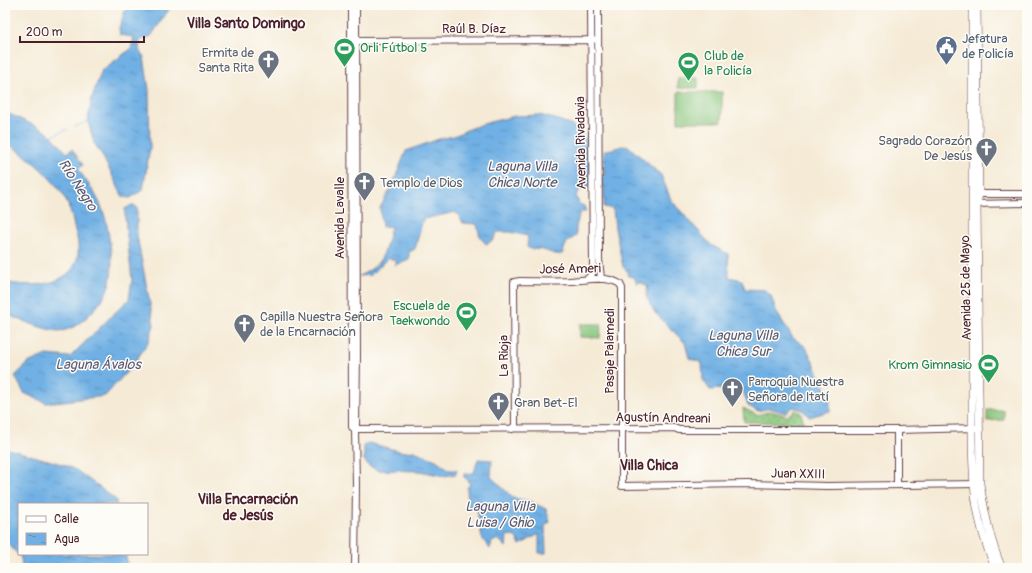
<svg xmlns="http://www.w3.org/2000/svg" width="1032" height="573" font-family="Pangolin,sans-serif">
  <defs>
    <pattern id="park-dots" width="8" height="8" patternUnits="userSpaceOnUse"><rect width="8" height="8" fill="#87c47a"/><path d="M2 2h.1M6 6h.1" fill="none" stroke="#709f64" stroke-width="1.8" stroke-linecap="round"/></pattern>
    <pattern id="water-ripples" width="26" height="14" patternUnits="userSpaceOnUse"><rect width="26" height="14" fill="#70b0e4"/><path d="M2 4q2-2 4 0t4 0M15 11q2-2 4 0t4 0" fill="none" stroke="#5e8fb9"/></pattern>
  </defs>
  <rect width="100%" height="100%" fill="#fdfcf7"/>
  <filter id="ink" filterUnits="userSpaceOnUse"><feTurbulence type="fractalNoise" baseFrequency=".025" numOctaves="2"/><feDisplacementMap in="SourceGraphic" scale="8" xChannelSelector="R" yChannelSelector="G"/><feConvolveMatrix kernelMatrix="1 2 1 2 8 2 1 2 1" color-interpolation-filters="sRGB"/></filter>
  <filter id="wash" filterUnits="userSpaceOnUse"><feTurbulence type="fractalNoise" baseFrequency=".012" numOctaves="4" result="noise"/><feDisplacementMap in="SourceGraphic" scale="16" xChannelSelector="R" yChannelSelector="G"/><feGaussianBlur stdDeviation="0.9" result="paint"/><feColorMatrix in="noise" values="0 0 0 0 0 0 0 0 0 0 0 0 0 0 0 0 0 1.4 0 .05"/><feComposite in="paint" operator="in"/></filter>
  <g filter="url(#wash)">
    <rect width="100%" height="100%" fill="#f5ead5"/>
    <path fill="url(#park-dots)" stroke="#687252" d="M743,408L757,415L771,411L787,416L795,410L801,413L804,423L744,422Z"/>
    <path fill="#87c47a" stroke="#687252" d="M678,78H698V88H678Z
      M678,92H722V122H678Z
      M580,324H601L600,338L580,337Z
      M987,410H1004V420L987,421Z"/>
    <path fill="url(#water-ripples)" stroke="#5d6888" d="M127,5H172L151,36L140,40L139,50L144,57L149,90L150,148L143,190L130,198L123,197L101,153L94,143L88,121L92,97L102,70L131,49L134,37L120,35L119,28Z
      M5,112L42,129L52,136L67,153L72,149L83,165L78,169C87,182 98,196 103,211C107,221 108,233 110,243C114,273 113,291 91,313C83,321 72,330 60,331C46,331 19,319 5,314V282C30,288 74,287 78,254C79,245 77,236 74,227C72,215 68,203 62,193C47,172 26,155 5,142Z
      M539,115C556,119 579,124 587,141C592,151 591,164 591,175L604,178V151L627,145L661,175L671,200L711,245L728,254L729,277L742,280L745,289L765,290L771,296L777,313L793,338L806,347L830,397V411L809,417L803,410L793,407L785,413L770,408L758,411L748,406L744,393L731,388L710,390L703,380L702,363L689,358L685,343L655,313L646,296L648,286L640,282L637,283L634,277L628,276V272L623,267L615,228L613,209L604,207V187L591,184L589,187L580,190L576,195L579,204L584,206L586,212H580L576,227V236L567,242L562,254C554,255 550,252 543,250C536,248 533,251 527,247L528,236L510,232H497L493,240L486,244L480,237L477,224L463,223L456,212L423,219L415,249L409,252V259L395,265V260L388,258L371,275L359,276C385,264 385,251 391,226L382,227L380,208L392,186L406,151L439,139L454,136L471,128L490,122L515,116Z
      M132,205L137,207V236L154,325L148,343L132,366L105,396L46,403L24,393L15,376L28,363L46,355L70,357L129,299L132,280L125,218V209Z
      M368,443L404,452L414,451L436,460L450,470H457L456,474L444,476L420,471L377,470L369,466L364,460V445Z
      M5,448L62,464L76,470L115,499L117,504H19V554H126L127,568H22L21,558L5,540Z
      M478,459L492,460L491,477L513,498L529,501L546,509L550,522L545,526L546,553H539V534L520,545L516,537L507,535L506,547L498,539L492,542L490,549L482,538L476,504L468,507L467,488L470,484L468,480L464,477V474L474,473Z"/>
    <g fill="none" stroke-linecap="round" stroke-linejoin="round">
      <path stroke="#70b0e4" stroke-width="1" d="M75,127L88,121
        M52,136L68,129"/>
    </g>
  </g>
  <g filter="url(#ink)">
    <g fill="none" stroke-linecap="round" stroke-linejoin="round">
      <defs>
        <path id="secondary" d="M351,5L352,427L353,428
          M598,5L599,259L601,279
          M352,41L593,40
          M975,194H1027
          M973,204L1027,203
          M587,279L592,274L593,268L591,5
          M355,429L674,428L679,430H897L977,428
          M512,429L515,425L514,282L520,281C537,281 554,282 571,281C586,280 606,275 620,284L622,288V486L748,484L827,486L979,484
          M897,430V485
          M355,568L356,485L355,429L356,427L357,356L356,5"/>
        <path id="primary" d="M972,5V418C972,440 972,462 974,484C976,512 984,542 995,568
          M977,5L979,194L977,204L980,484C985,512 990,541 1002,568"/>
      </defs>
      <use href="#secondary" stroke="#643d44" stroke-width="8"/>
      <use href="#primary" stroke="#643d44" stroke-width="8"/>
      <use href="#secondary" stroke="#fff" stroke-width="6"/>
      <use href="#primary" stroke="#fff" stroke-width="7"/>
    </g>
  </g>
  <defs>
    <symbol id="civic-pin" viewBox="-11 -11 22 30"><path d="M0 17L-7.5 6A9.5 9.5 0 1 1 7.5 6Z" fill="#5c6f8a" stroke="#fdfcf7"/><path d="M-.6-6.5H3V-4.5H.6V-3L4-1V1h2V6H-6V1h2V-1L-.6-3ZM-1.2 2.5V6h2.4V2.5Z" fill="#fff"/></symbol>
    <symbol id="stadium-pin" viewBox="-11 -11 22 30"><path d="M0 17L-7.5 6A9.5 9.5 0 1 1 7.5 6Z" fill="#2e9e5b" stroke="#fdfcf7"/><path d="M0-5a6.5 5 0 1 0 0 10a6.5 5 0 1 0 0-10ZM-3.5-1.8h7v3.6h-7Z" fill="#fff"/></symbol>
    <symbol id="church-pin" viewBox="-11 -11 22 30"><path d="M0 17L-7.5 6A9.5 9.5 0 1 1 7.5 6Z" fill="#6b7280" stroke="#fdfcf7"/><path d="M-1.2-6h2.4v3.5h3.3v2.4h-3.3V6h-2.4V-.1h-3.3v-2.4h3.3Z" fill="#fff"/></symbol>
  </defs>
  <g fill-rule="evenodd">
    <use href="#civic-pin" x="934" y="34" width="25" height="34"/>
    <use href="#stadium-pin" x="332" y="36" width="25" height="34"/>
    <use href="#church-pin" x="256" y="48" width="25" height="34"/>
    <use href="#stadium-pin" x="676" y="50" width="25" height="34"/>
    <use href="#church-pin" x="974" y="136" width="25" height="34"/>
    <use href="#church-pin" x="352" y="170" width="25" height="34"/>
    <use href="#stadium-pin" x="454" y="300" width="25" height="34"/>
    <use href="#church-pin" x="232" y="312" width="25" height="34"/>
    <use href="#stadium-pin" x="976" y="352" width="25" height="34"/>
    <use href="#church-pin" x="720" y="376" width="25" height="34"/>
    <use href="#church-pin" x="486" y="390" width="25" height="34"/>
  </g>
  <g text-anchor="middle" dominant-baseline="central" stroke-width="3" stroke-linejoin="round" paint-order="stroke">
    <g font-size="13" fill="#4a1f2b" stroke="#fdfcf7">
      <text x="474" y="29">Raúl B. Díaz</text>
      <text transform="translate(581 143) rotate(-91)">Avenida Rivadavia</text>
      <text transform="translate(340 218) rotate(-90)">Avenida Lavalle</text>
      <text transform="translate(570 269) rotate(-1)">José Ameri</text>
      <text transform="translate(966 288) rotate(-91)">Avenida 25 de Mayo</text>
      <text transform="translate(610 351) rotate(-90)">Pasaje Palamedi</text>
      <text transform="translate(504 356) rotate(-90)">La Rioja</text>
      <text transform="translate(663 418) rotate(1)">Agustín Andreani</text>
      <text transform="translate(798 474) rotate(1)">Juan XXIII</text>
    </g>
    <g font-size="13" fill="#4e5e75" stroke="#fdfcf7" text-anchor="start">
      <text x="962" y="39">Jefatura<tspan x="962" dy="15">de Policía</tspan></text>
    </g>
    <g font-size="13" fill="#27864d" stroke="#fdfcf7" text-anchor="start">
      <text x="360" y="48">Orli Fútbol 5</text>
      <text x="704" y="56">Club de<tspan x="704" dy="15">la Policía</tspan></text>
      <text x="450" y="306" text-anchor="end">Escuela de<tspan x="450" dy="15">Taekwondo</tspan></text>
      <text x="972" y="365" text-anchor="end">Krom Gimnasio</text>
    </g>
    <g font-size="13" fill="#5b616d" stroke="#fdfcf7" text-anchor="start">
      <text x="254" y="53" text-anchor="end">Ermita de<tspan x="254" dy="15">Santa Rita</tspan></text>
      <text x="972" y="141" text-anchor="end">Sagrado Corazón<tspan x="972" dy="15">De Jesús</tspan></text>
      <text x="380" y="183">Templo de Dios</text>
      <text x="260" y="317">Capilla Nuestra Señora<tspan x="260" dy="15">de la Encarnación</tspan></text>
      <text x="748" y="382">Parroquia Nuestra<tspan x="748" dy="15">Señora de Itatí</tspan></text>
      <text x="514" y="403">Gran Bet-El</text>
    </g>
    <g font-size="14" font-weight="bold" fill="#4a1f2b" stroke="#fdfcf7">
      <text x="246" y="23">Villa Santo Domingo</text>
      <text x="649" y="465">Villa Chica</text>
      <text x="248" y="499">Villa Encarnación<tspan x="248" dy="16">de Jesús</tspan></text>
    </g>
    <g font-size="14" font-style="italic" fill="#595975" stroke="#fdfcf7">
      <text x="522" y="166">Laguna Villa<tspan x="522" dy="16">Chica Norte</tspan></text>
      <text transform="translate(78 185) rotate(57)">Río Negro</text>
      <text x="743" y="335">Laguna Villa<tspan x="743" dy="16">Chica Sur</tspan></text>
      <text x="98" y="364">Laguna Ávalos</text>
      <text x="500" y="506">Laguna Villa<tspan x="500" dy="16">Luisa / Ghio</tspan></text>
    </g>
  </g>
  <rect width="1032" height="573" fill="none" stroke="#fdfcf7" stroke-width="20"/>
  <rect x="18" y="503" width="130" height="52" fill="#fdfcf7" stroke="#b5a4a5"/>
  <rect x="26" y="516" width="20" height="6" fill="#ffffff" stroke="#b5a4a5"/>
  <text x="54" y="523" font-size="12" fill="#4a1f2b">Calle</text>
  <rect x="26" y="533" width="20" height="12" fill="url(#water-ripples)" stroke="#b5a4a5"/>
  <text x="54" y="543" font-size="12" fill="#4a1f2b">Agua</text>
  <path d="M20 36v6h124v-6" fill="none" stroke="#4a1f2b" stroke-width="2"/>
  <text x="26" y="36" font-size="12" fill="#4a1f2b" stroke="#fdfcf7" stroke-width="3" paint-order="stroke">200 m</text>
</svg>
